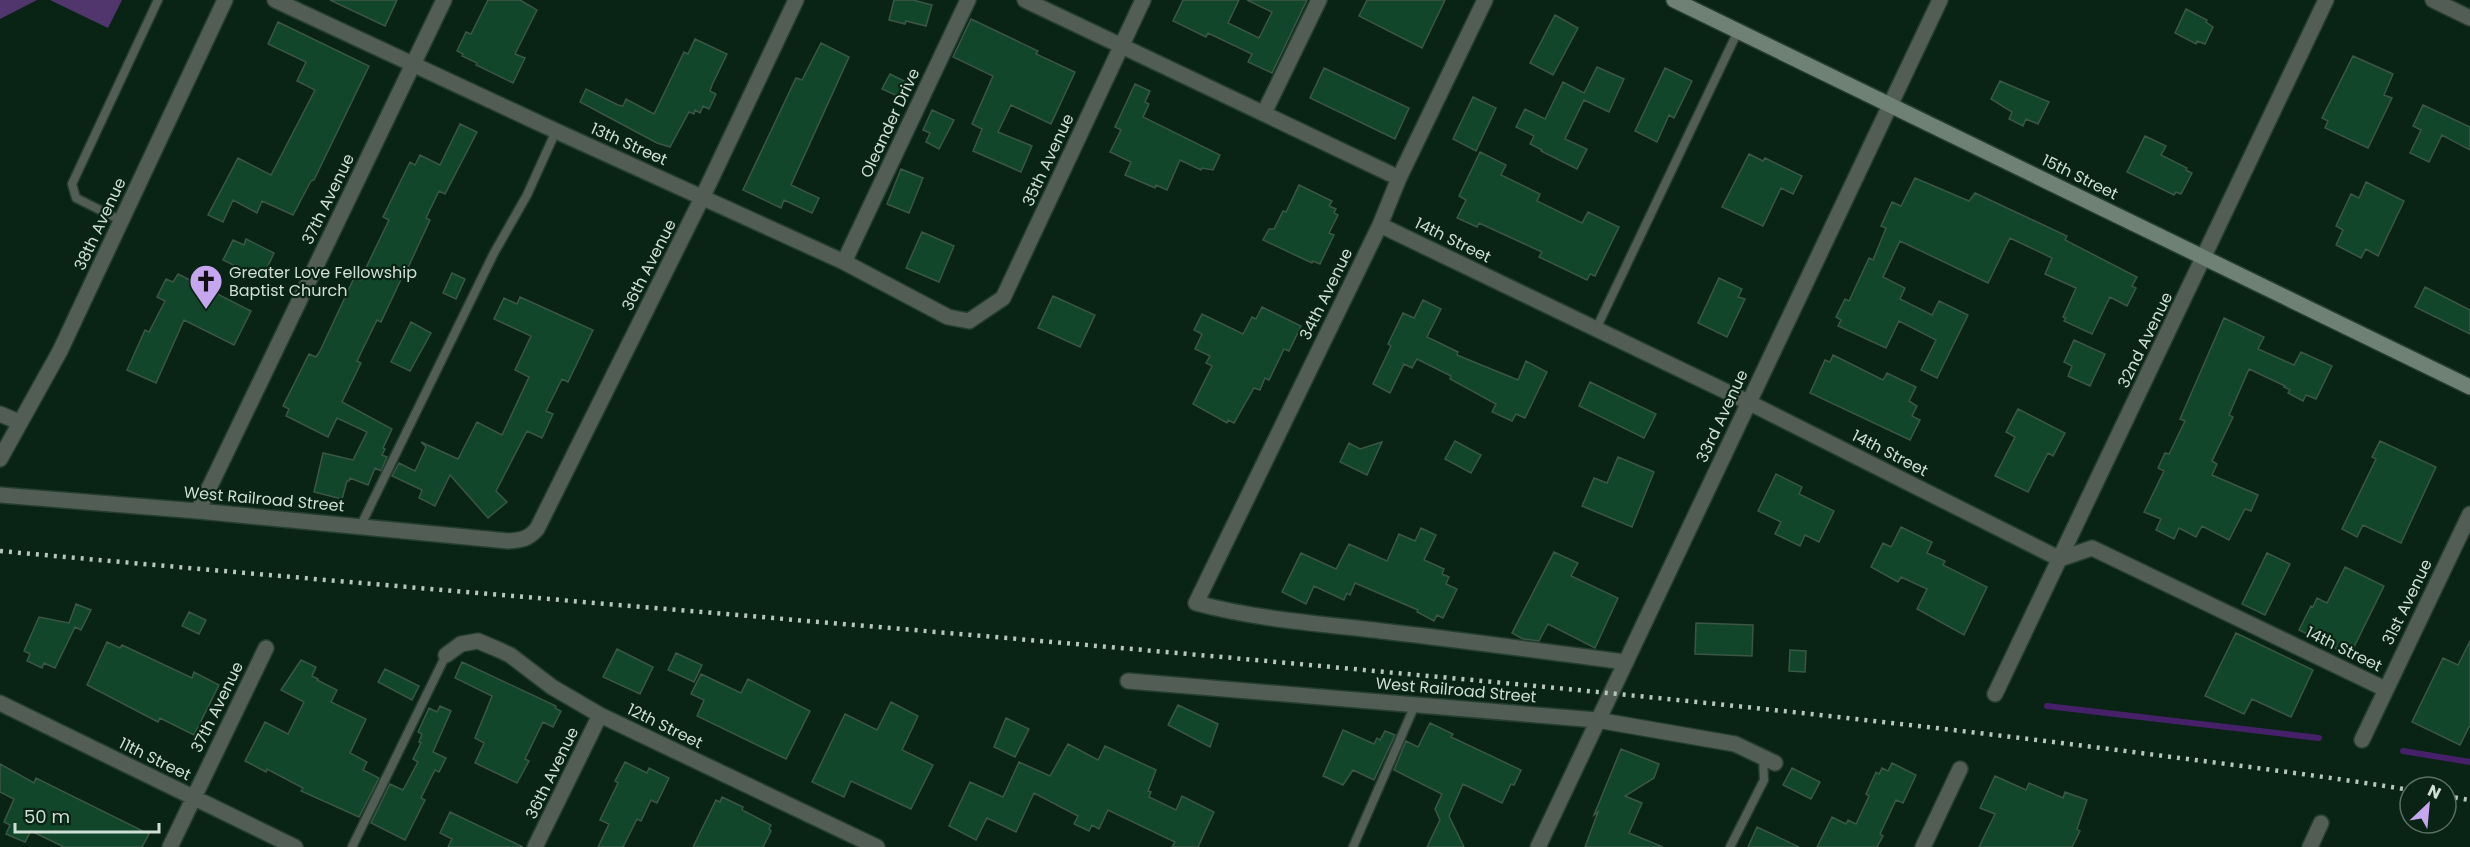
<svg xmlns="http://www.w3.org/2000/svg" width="2470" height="847" font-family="Poppins,sans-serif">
  <rect width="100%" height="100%" fill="#092415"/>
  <path fill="#50366d" d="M0,0H37L0,19Z
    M50,0H122L108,28Z"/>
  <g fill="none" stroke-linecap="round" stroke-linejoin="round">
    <path stroke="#462169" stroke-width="6" d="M2047,706L2319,738
      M2403,751L2470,762"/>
  </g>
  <path fill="#12462a" stroke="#3b5645" stroke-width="1.5" d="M330,0H397L385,26Z
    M488,0H520L537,10L515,54L525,58L513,83L476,65L477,63L462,56L463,54L457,51L466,32L471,34Z
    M894,0H913L932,5L926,26L906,21L905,24L889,20Z
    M1183,0H1239L1228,23L1259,38L1272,12L1247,0H1307L1272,73L1248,62L1252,54L1208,33L1206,37L1173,21Z
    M1367,0H1445L1422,48L1359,16Z
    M2186,9L2207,20L2206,22L2213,27L2205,44L2197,41L2196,44L2175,33Z
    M1555,15L1578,28L1553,75L1530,63Z
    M971,19L1038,51L1036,54L1075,72L1051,124L1011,105L998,132L1032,146L1021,172L973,151L982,129L972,124L993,76L953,57Z
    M278,22L369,66L314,180L311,181L293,215L262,201L257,213L233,200L223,222L208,215L238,158L271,175L315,90L297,81L306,62L268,44Z
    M695,39L727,54L712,85L710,91L716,94L709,109L703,106L700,113L695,110L694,114L689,112L670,147L657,143L580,102L586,89L618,105L623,106L626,99L654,114L684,52L688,54Z
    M821,43L849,57L791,185L819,198L812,213L784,200L781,208L743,190L796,78L802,80Z
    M2353,56L2393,74L2384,95L2392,98L2368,148L2325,128L2328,121L2322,118Z
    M1597,67L1624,79L1609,112L1584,100L1565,139L1587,149L1577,169L1541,151L1542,150L1530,144L1534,136L1516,127L1525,109L1545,119L1563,82L1584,93Z
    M1324,68L1409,108L1395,139L1310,98Z
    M1665,68L1692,81L1674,118L1669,115L1657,142L1635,131Z
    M890,74L912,85L906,100L882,89Z
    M2000,81L2049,102L2038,124L2026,119L2023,126L2009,119L2012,112L1991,99Z
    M1135,84L1150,91L1145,102L1149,104L1143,117L1220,155L1213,170L1202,168L1201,170L1180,160L1167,190L1156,185L1155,188L1146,184L1125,175L1131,162L1110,152L1121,130L1115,127Z
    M1473,97L1496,108L1476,151L1453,139Z
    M2423,105L2470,127V150L2442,135L2429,162L2410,153L2421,130L2413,126Z
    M932,110L954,120L939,149L926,142L930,133L923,130Z
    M460,124L477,132L445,194L439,191L426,218L430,220L406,272L405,271L381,322L377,320L357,361L361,363L342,402L392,429L383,448L385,449L382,455L387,457L381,471L375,468L368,485L350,478L349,481H347L342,499L314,492L323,453L353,460L367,432L337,418L328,437L286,416L289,409L283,406L309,354L316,357L320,351L354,278L360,280L361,278L389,220L383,217L410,162L415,165L420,155L440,165Z
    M2145,136L2166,146L2161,155L2187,168L2186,170L2192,173L2181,194L2176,192L2174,195L2127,172Z
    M1480,152L1506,165L1501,175L1540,194L1537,201L1582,223L1588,212L1619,227L1595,276L1590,274L1587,280L1539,257L1542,252L1479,223L1477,227L1457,218L1466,200L1459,196Z
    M1749,154L1763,161L1765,158L1802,176L1793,194L1781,188L1763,226L1722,207Z
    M901,169L923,178L909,213L887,204Z
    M1915,178L1969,201L1975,193L2067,236L2065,240L2137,277L2132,286L2136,288L2127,306L2110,297L2092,334L2064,321L2066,318L2063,317L2076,288L2045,274L2052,258L2010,238L1988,283L1900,241L1883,277L1905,288L1900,299L1932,315L1939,301L1968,315L1937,378L1921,370L1936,340L1899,321L1886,348L1838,326L1841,320L1836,317L1845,299L1849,301L1869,258L1873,260L1886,228L1881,226L1892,202L1901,206Z
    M2366,182L2404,201L2378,256L2366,249L2361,258L2336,245L2343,230L2336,226L2351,194L2359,198Z
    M1299,185L1332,201L1329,206L1336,209L1334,213L1338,215L1329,233L1334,235L1320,264L1313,261L1312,263L1263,240L1269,229H1274L1283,211L1286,212Z
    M922,232L954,246L939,282L906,268Z
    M246,239L274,253L262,279L223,260L233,240L244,245Z
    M452,273L465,279L456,299L443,293Z
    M178,274L251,311L234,345L184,320L156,383L127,370L145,330L149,332L165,301L157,297L166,279L173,282Z
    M1719,278L1742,289L1738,297L1745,299L1727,337L1698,323Z
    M2425,287L2470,310V334L2415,307Z
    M1053,296L1095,315L1080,347L1038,328Z
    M520,297L593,330L568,382L562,379L546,411L553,414L542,438L527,431L496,491L507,502L488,518L450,475L435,506L419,498L422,490L392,476L399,463L415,471L426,447L421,442L458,459L477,422L502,435L529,377L515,370L531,336L494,319L504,298L517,304Z
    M1423,300L1441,309L1427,337L1458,352L1457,355L1518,380L1526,361L1547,372L1525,418L1516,414L1512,421L1492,412L1496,404L1450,379L1451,376L1417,359L1412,368L1404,364L1390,393L1373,384L1391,346L1388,344L1403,313L1414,318Z
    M1262,307L1301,326L1289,351L1284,349L1269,380L1265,378L1260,390L1254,388L1234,423L1228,420L1227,423L1193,404L1212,366L1206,363L1210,356L1195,349L1202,334L1194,330L1202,314L1243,334L1252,317L1256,319Z
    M2224,318L2264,337L2258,349L2294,365L2301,352L2332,366L2316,399L2306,395L2303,401L2288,393L2290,390L2284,387L2285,386L2249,369L2229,415L2233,417L2212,461L2217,464L2212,475L2258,495L2251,511L2245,509L2229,540L2202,526L2196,537L2179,528L2174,539L2156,530L2161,519L2144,512L2164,471L2158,468L2165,453L2169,454L2185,421L2180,419Z
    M411,322L431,333L410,371L391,362Z
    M2074,340L2105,354L2090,386L2068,376L2072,366L2064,362Z
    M1833,355L1883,380L1887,373L1916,387L1909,401L1917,406L1912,416L1920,420L1910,440L1810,393L1825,360L1830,362Z
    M1590,382L1656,414L1644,438L1579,406Z
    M2018,409L2065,433L2053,456L2048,453L2028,492L1995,476L2015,437L2006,432Z
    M1455,441L1481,455L1471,473L1445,459Z
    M2380,441L2436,467L2401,543L2363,525L2357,537L2342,529L2376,459L2372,457Z
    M1382,442L1367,475L1340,462L1349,443L1360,449Z
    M1618,457L1654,472L1632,527L1582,506L1594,478L1607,483Z
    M1776,474L1802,487L1799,494L1834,511L1819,542L1805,535L1800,546L1775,534L1781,522L1758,511Z
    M1901,527L1932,542L1927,553L1945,561L1943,565L1987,587L1964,635L1917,609L1927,589L1901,577L1898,582L1871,567L1883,543L1891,547Z
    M1421,528L1436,535L1424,560L1444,569L1442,574L1449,577L1446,584L1457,589L1443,618L1437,615L1434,621L1417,612L1418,610L1355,583L1350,595L1347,593L1344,600L1314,586L1306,604L1282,592L1301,553L1336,569L1349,544L1387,561L1399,534L1415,541Z
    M1554,552L1578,563L1571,576L1618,598L1595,648L1548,624L1539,641L1523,639L1512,633Z
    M2267,553L2290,564L2265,615L2242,604Z
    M2345,567L2384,586L2353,649L2344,645L2341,651L2299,630L2311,606L2313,607L2317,598L2327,603Z
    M76,604L91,610L81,630L75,627L55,668L44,663L42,668L27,661L30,654L24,651L39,617L69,623Z
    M189,612L206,620L199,634L182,626Z
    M1696,623L1753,625L1752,656L1695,654Z
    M2236,633L2313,670L2291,717L2252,699L2244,714L2205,696Z
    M2470,641V725L2460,745L2412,722L2443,658L2458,665Z
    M107,642L120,648L122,645L192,678L194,672L219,685L194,735L160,718L158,722L87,685Z
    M617,649L653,667L640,694L603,677Z
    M1790,650L1806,651L1805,672L1789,671Z
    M676,653L702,665L694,682L668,670Z
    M301,660L316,667L312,676L318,679L317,680L337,690L331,702L366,719L350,753L367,762L363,770L379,778L359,817L301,791L303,788L267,769L266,772L245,761L265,722L288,734L304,702L281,690Z
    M462,662L556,706L555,708L561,711L553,727L543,722L525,759L529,761L517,783L475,763L484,743L475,738L492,696L455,678Z
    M385,669L419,686L412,700L378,682Z
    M701,674L741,693L748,679L810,711L786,759L697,716L704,700L691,694Z
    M891,702L918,716L902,750L933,765L911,809L851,781L844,797L812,782L845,714L877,730Z
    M1178,705L1218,724L1210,747L1168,725Z
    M440,706L451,711L433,752L446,758L439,772L435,770L421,798L425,800L405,840L371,823L390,784L403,790L418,762L413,759L421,743L419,742L422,734L418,732L429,708L437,712Z
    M1006,718L1029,729L1015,757L994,747Z
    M1430,723L1453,734L1451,737L1521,770L1514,785L1511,784L1502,803L1463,784L1449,816L1464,847H1427L1440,820L1435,809L1442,794L1394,770L1406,741L1418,747Z
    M1343,730L1374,744L1377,738L1380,740L1385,731L1395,735L1374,780L1353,770L1343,785L1323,776Z
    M1068,744L1098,760L1105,746L1156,770L1148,791L1151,792L1149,797L1176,810L1182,796L1214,812L1198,847H1172L1175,842L1108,810L1099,829L1092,825L1089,831L1074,824L1078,816L1034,793L1016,832L987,818L976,840L949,826L970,782L1003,797L1019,762L1050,776Z
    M1621,749L1659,764L1654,778L1625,796L1642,803L1629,833L1663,847H1585L1598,812L1594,815Z
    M625,762L647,773L649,768L669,778L657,803L651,800L641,821L637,819L623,847H598L609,824L600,820L618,783L615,781Z
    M1892,763L1916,775L1903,803L1896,800L1880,834L1883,836L1877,847H1817L1832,817L1846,824L1848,820L1856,824L1869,796L1866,794L1876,772L1879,774L1882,768L1888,771Z
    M0,764L34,783L36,778L149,834L142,847H64L31,831L25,842L6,834L10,825L4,822L14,799L0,792Z
    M1792,768L1820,782L1811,799L1783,785Z
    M1995,776L2026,790L2029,783L2063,798L2065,792L2087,800L2077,829L2080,831L2072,847H1979L1995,814L1980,808Z
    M722,797L743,807L742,810L771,825L769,829L771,831L763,847H693L716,800L720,802Z
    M450,812L523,847H448L452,839L440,833Z
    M1757,827L1799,847H1748Z"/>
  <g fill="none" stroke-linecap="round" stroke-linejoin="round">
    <defs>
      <path id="service" d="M122,221L76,198L72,184L158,0
        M1596,329L1738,31
        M360,527L494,253L527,195L556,131
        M352,847L446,655
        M1353,847L1415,705
        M1730,847L1764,780L1763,757"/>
      <path id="minor" d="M275,0L556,131L844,262L948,317L969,321L1003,298L1143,0
        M1025,0L1399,178
        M1485,0L1399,178L1380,225L1196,603C1259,620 1325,624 1390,632C1469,641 1547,652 1626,662
        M2433,0L2470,18
        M1264,113L1319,0
        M1380,225L1748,402L2060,559L2092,548L2385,689
        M844,262L968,0
        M0,414L19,422
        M0,495L198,511L508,541C522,540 528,539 537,529L703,196L796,0
        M198,511L444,0
        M446,655L461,644L478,641L497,649L510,655L552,687L600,715L877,847
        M1128,681L1597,720L1735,744L1775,763
        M1995,694L2326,0
        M0,703L295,847
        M2362,740L2470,514
        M170,847L266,648
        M535,847L600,715
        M1923,847L1960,769
        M2310,847L2321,823"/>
      <path id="tertiary" d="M0,459L60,351L225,0
        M1538,847L1940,0"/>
      <path id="secondary" d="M1674,0L2470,387"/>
    </defs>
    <use href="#service" stroke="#253e30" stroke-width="11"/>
    <use href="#minor" stroke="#253e30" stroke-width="18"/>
    <use href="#tertiary" stroke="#253e30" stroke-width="18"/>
    <use href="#secondary" stroke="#253e30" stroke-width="18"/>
    <use href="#service" stroke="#515d55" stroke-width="8"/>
    <use href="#minor" stroke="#515d55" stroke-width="15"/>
    <use href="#tertiary" stroke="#515d55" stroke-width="15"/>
    <use href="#secondary" stroke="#6e8174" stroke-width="15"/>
    <path stroke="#b7c7bd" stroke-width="4.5" stroke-dasharray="3 6" stroke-linecap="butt" d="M0,551C469,594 938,630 1407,674C1649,696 1891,721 2133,752C2225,764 2318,775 2410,790
      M2446,796L2470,800"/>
  </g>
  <defs>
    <symbol id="church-pin" viewBox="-11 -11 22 30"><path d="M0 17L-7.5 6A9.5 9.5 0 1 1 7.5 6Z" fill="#c7a6f0" stroke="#092415"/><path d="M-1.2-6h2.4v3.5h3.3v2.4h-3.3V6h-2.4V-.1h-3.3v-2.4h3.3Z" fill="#111"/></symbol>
  </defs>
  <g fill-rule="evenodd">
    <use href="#church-pin" x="187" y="262" width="38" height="52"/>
  </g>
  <g text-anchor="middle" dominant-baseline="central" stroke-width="4.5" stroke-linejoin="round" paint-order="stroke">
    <g font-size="16" fill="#d0dfd5" stroke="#092415">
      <text transform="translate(890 123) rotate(-65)">Oleander Drive</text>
      <text transform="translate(629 144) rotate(24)">13th Street</text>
      <text transform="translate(1048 160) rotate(-65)">35th Avenue</text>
      <text transform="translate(2080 177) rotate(26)">15th Street</text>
      <text transform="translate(328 199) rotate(-64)">37th Avenue</text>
      <text transform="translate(100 224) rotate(-65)">38th Avenue</text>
      <text transform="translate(1453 240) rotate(26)">14th Street</text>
      <text transform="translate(649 265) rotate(-63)">36th Avenue</text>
      <text transform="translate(1326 294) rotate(-64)">34th Avenue</text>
      <text transform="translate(2145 340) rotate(-64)">32nd Avenue</text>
      <text transform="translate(1722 416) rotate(-65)">33rd Avenue</text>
      <text transform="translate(1890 453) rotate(27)">14th Street</text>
      <text transform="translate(264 499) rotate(5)">West Railroad Street</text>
      <text transform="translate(2407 602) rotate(-64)">31st Avenue</text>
      <text transform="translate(2344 649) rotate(26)">14th Street</text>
      <text transform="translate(1456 690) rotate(5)">West Railroad Street</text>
      <text transform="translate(217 707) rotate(-64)">37th Avenue</text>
      <text transform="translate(665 726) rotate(26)">12th Street</text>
      <text transform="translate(155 759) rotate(26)">11th Street</text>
      <text transform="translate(552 773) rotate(-64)">36th Avenue</text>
    </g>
    <g font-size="16" fill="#d0dfd5" stroke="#092415" text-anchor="start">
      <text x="229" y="272">Greater Love Fellowship<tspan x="229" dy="18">Baptist Church</tspan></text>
    </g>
  </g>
  <g transform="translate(2428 805) rotate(26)"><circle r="28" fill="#092415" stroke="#596f62" stroke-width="1.5"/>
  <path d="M0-4.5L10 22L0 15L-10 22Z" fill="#c7a6f0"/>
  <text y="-9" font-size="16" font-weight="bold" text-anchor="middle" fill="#d0dfd5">N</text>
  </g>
  <path d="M15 823v9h144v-9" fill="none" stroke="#d0dfd5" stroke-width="3"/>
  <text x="24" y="823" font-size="18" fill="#d0dfd5" stroke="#092415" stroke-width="4.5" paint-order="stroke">50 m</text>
</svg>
